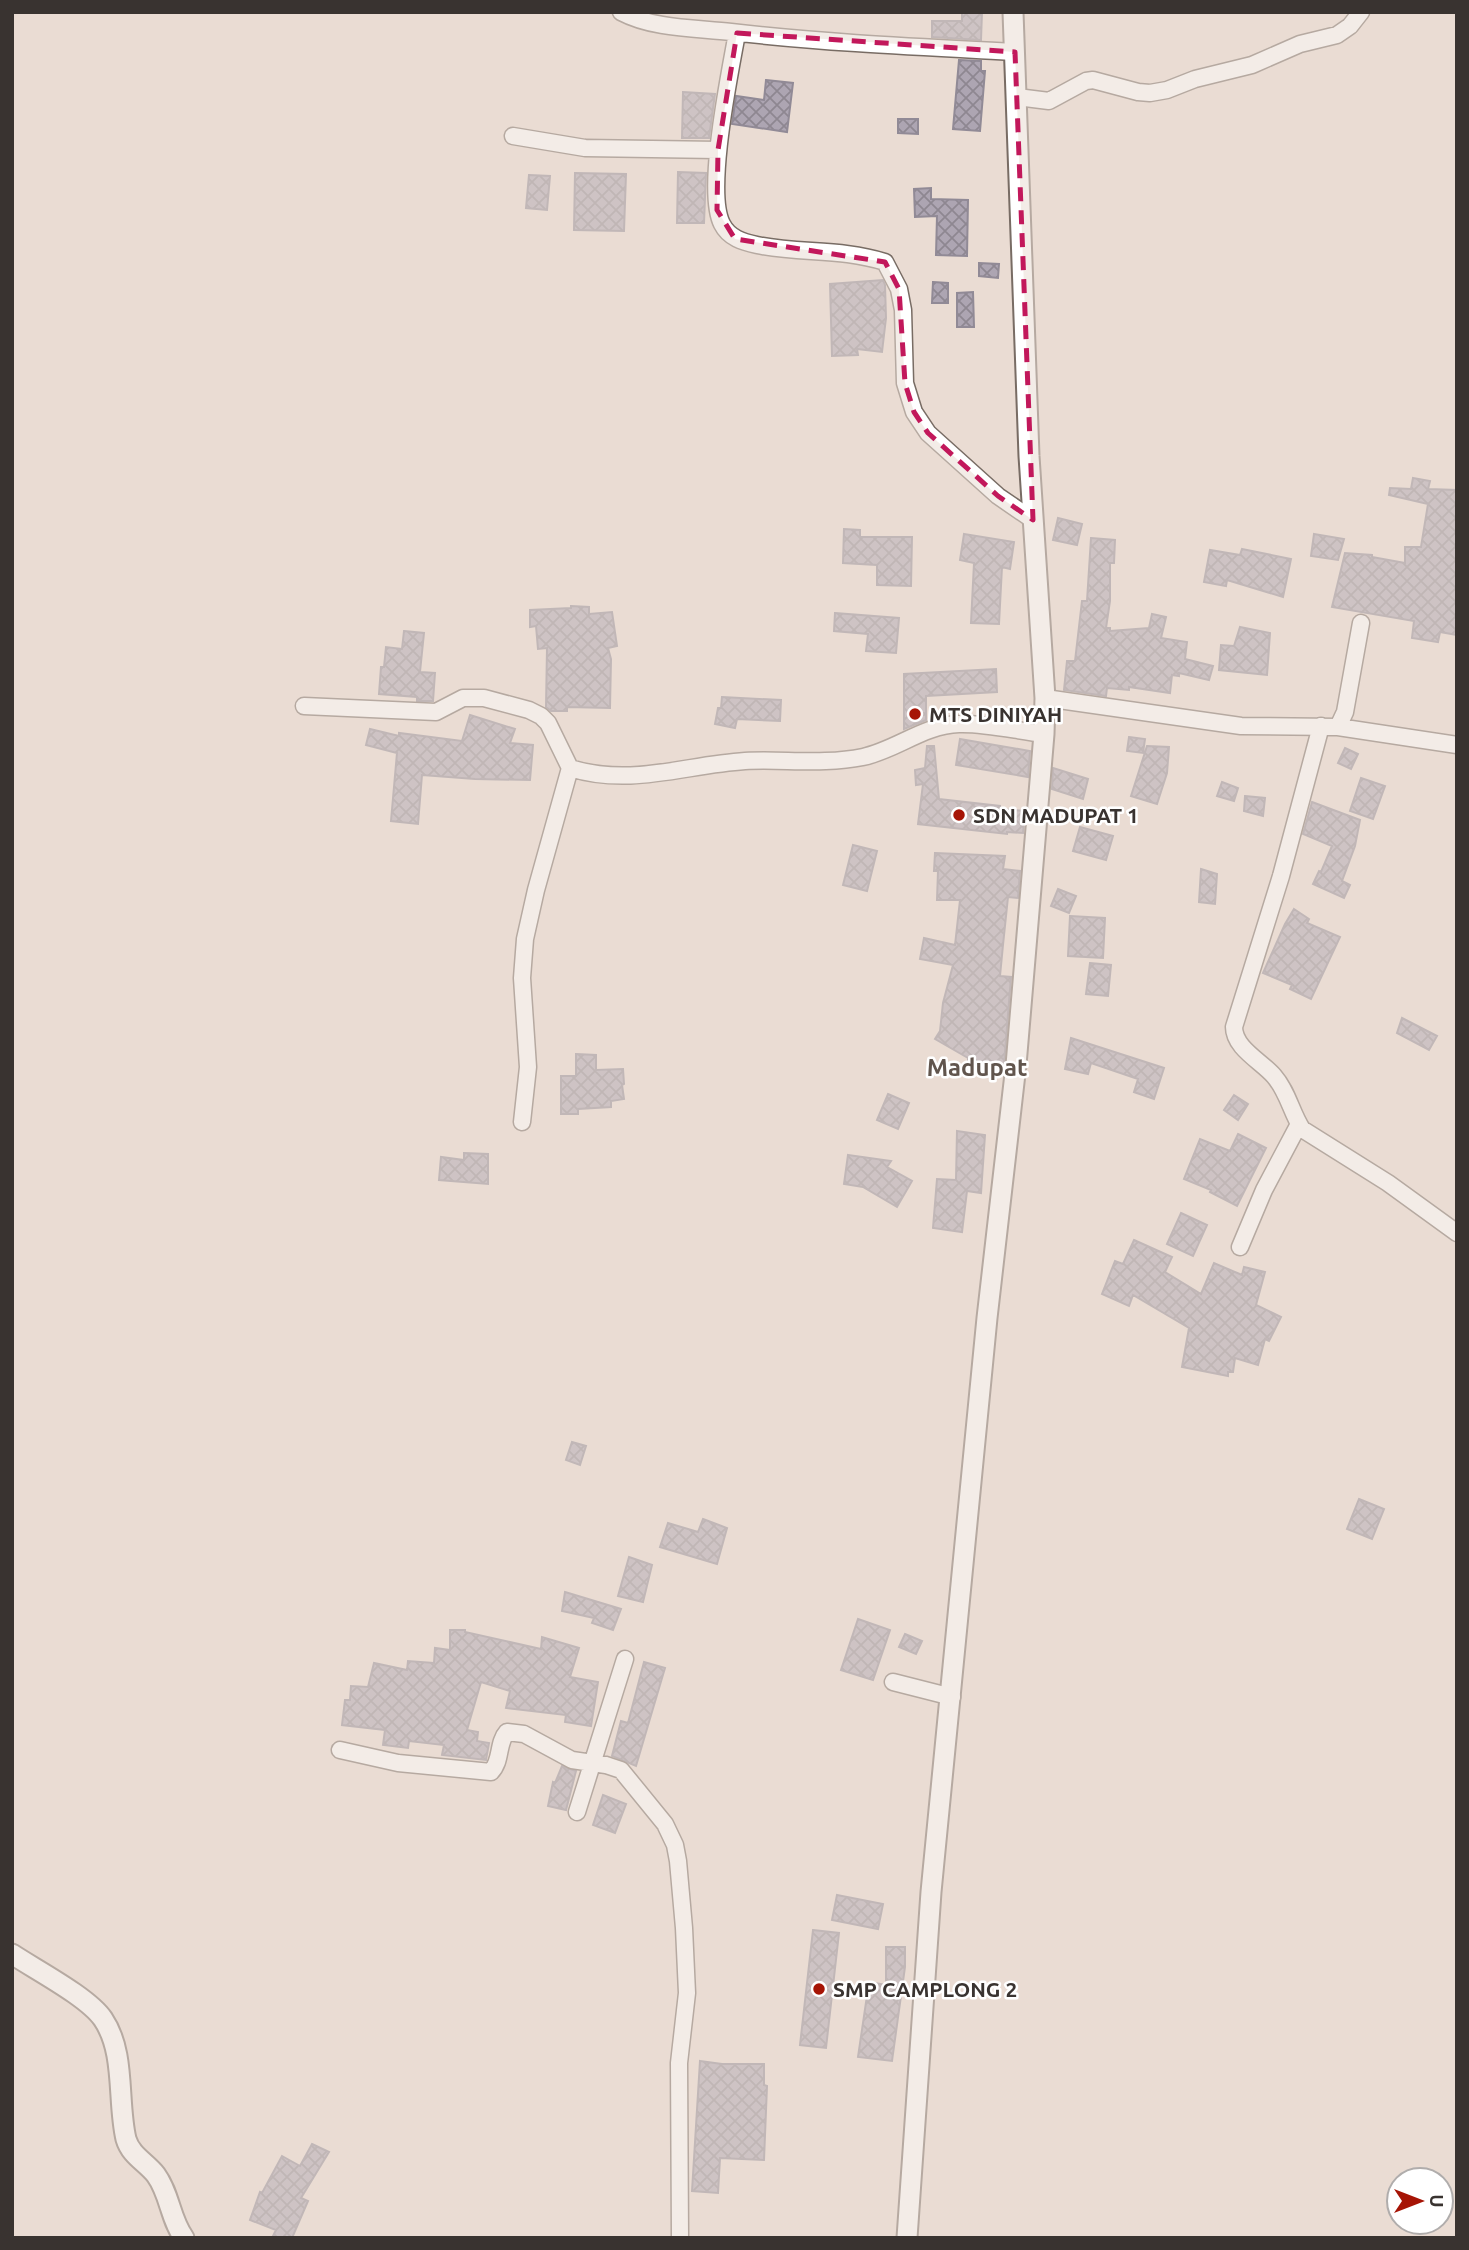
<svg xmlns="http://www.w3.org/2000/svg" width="1469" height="2250" font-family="Ubuntu,sans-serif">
  <defs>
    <pattern id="building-cross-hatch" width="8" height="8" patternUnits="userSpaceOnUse" patternTransform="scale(1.75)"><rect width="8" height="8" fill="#ada5b2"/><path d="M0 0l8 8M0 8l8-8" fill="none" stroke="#8e8791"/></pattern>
  </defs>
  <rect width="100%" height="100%" fill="#eadcd3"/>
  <path fill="url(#building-cross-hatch)" stroke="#918a96" stroke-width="2" d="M962,12H982L981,40L932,37V21H962Z
    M959,60L981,61V71H985L980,131L953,129Z
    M766,80L793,83L787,132L732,124L736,96L764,100Z
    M683,92L715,94L709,138H682Z
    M898,119H918V134L898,133Z
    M678,172L706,173L704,223H677Z
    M575,173L626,174L624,231L574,230Z
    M529,175L550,176L547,210L526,208Z
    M931,188V199L968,200L967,256L936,255L937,216L915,217L914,189Z
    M979,263L999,264L998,278L979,276Z
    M883,280L885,285L886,318L882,352L857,349L858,355L832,356L830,284Z
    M933,282L948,283V303H932Z
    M973,292L974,327H957V293Z
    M1413,478L1430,481L1428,489L1457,490V635L1440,632L1438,642L1412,638L1414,621L1332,607L1345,553L1372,555V557L1405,563V547H1421L1428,504L1389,495L1390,488L1411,489Z
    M1058,518L1082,524L1077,545L1053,540Z
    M844,529L860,530V537H912L911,586L877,585V565L843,563Z
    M964,534L1014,542L1010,569L1002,567L999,624L971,623L974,563L960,560Z
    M1314,534L1344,539L1338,560L1311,556Z
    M1091,538L1115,540L1114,563H1110V601L1106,628H1110V631L1149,628L1152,614L1166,617L1161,638L1187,642L1185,659L1213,666L1209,680L1179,673V676L1172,675L1170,693L1129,687V690L1107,688L1106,696L1064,690L1067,661H1075L1082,601H1087Z
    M1242,549L1291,559L1283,597L1227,580L1226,586L1204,582L1210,550L1240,555Z
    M571,606L589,607V614L612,612L617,646L608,648L611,659L610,708L567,707V711H551L546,707L547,648L538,649L536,626L530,627V610L571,608Z
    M835,613L899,618L896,653L866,651L868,634L834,631Z
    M1240,627L1270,633L1267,675L1219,670L1221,645L1234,646Z
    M404,631L424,633L420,672L435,673L433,701H417V697L379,694L381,667H384L386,647L402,649Z
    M996,669L997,692L926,696V720L904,729V674Z
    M722,697L781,700L780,721L737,719L735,728L715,724L718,708H721Z
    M470,715L515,729L510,743L533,745L530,780L475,779L422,775L418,824L391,821L397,753L366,745L370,729L399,736V733L462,741Z
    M1129,737L1145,739L1143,753L1127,751Z
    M960,739L1030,751L1028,777L956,765Z
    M927,746H934L939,799L1000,806V809L1025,811L1023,833L1007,832V834L918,824L923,784L916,785L915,770L925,768Z
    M1147,746L1169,747L1167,773L1157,804L1131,796Z
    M1345,748L1358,754L1351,769L1338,763Z
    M1053,768L1088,779L1083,799L1052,789Z
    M1361,778L1385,786L1373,819L1350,811Z
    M1222,782L1238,788L1234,801L1217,796Z
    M1245,796L1265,798L1263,816L1244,811Z
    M1312,802L1360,820L1355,846L1342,881L1350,885L1344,898L1313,884L1319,871L1321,872L1332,846L1303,834Z
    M1080,827L1113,836L1106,860L1073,851Z
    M853,845L877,851L867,891L843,885Z
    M935,853L1005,856L1003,869L1020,871L1018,898L1008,897L1003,945L1000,976L1011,977L1004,1064L968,1061V1058L935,1039L940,1031L943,1003L953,965L920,959L924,938L955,945L960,900H937L938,871H934Z
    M1201,869L1217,874L1215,904L1199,902Z
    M1058,889L1076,896L1069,913L1051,906Z
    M1294,909L1309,919L1307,923L1340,937L1311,999L1290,989L1292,985L1263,973L1285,924Z
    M1070,916L1105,918L1103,958L1068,956Z
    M1090,963L1111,965L1108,996L1086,994Z
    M1402,1018L1437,1036L1429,1050L1397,1033Z
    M1071,1038L1164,1068L1154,1099L1134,1092L1138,1079L1091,1063L1088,1074L1065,1069Z
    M576,1054L596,1055V1070L623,1069L624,1084L622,1085L624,1099L611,1101V1107L578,1109V1114H561V1076H576Z
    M888,1094L909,1103L898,1129L877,1120Z
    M1234,1095L1248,1104L1238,1120L1224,1110Z
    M957,1131L985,1135L981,1193L967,1191L962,1232L933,1228L937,1179L956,1180Z
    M1238,1134L1266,1148L1237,1206L1210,1192L1211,1190L1184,1179L1200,1139L1230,1151Z
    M464,1153L488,1154V1184L439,1180L441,1157L464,1160Z
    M848,1155L891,1161L887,1167L912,1181L897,1207L863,1187L844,1184Z
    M1181,1213L1207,1225L1193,1256L1167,1244Z
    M1134,1240L1172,1257L1165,1272L1201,1294L1214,1263L1242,1275L1244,1267L1265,1272L1256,1305L1281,1317L1269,1341L1265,1339L1258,1365L1235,1358L1233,1372H1228V1376L1182,1367L1189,1328L1133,1295L1129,1306L1102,1294L1115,1261L1123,1264Z
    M572,1442L586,1446L580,1465L566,1460Z
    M1359,1499L1384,1509L1372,1539L1347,1529Z
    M703,1519L727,1528L717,1564L660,1547L668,1523L698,1532Z
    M629,1557L652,1565L643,1602L618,1596Z
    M565,1592L621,1609L613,1630L592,1623L594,1618L562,1611Z
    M858,1619L890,1630L873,1680L841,1670Z
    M450,1630H465V1632L541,1649L542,1637L579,1648L570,1677L598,1682L591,1726L565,1722L566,1715L506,1708L510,1691L481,1682L467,1730L478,1732L477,1741L489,1743L486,1760L442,1755L444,1745L409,1741L408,1748L383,1745L385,1730L342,1725L345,1700H350L351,1686L368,1687L374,1663L407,1670L408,1661L434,1663L435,1648L450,1650Z
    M905,1634L922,1641L916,1654L899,1647Z
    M644,1662L665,1668L636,1766L612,1756L621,1721L628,1723Z
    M562,1766L576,1771L566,1810L548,1806L553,1782L555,1783Z
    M603,1795L626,1804L615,1833L593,1825Z
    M837,1895L883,1904L878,1929L832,1920Z
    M813,1930L839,1933L826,2048L800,2045Z
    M886,1947H905V1967L892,2061L858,2057L869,1982L886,1985Z
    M700,2061L722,2064H764V2085L767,2086L764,2160L720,2158L718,2193L692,2191Z
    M312,2144L329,2152L301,2198L308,2201L292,2238H272L276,2230L250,2220L260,2192L262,2193L282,2156L300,2166Z"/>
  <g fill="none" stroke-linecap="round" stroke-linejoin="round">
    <defs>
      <path id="minor" d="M621,12C653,29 696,28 731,32C826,43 920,47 1015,52
        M737,33C730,73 705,191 722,224C729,238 743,242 757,245C800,254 841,248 885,262L899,289L903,310L905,383L914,412L928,433L998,496L1033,520
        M1017,97L1049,101L1086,81L1093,80L1138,92L1150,93L1167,90L1195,79L1252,65L1300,44L1337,35L1350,26L1361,12
        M513,136L585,148L718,150
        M1045,698L1241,726L1338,727L1345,712L1361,623
        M304,706L436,712L463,698H484L529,710L541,716L548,723L570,768C631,787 684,765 745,761C784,759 824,765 863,757C896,750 924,725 959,724C986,723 1017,731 1044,734
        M1321,726L1281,876L1234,1027C1234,1048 1261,1061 1274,1076C1288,1092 1291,1112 1302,1129L1388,1183L1457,1233
        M1338,727L1457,745
        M522,1122L528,1067L522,978L525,939L536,890L570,768
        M1240,1247L1264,1190L1299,1124
        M893,1682L952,1697
        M340,1750L398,1763L491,1772C502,1761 497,1743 507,1732L524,1734L572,1760L606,1765L621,1770L665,1824L675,1845L678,1861L684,1928L687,1993L679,2063L680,2238
        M577,1812L625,1659"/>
      <path id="tertiary" d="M12,1954C36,1970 88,1997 103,2019C126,2053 117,2101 126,2139C131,2156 146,2162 156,2175C170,2194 170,2219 184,2238
        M907,2238L931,1892L987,1318L1016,1065L1044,734L1045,698L1029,456L1013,12"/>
    </defs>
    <use href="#minor" stroke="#786c64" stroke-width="19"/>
    <use href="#tertiary" stroke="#786c64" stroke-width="23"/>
    <use href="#minor" stroke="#fff" stroke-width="16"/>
    <use href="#tertiary" stroke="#fff" stroke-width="19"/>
  </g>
  <path d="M0 0H1469V2250H0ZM737,33L1015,52L1033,520L998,496L928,433L914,412L905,383L899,289L885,262L735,239L717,210L718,150Z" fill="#eadcd3" fill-opacity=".55" fill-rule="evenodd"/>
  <path fill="none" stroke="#c2185b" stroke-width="5" stroke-dasharray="14 9" stroke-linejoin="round" d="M737,33L1015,52L1033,520L998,496L928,433L914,412L905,383L899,289L885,262L735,239L717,210L718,150Z"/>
  <g fill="#a61405" stroke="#fff" stroke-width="2.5">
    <circle cx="915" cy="714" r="7"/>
    <circle cx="959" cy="815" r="7"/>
    <circle cx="819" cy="1989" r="7"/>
  </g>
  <g text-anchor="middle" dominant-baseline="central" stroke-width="5" stroke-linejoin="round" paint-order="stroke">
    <g font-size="21" font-weight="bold" fill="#393330" stroke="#fff" text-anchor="start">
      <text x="929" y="714">MTS DINIYAH</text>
      <text x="973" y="815">SDN MADUPAT 1</text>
      <text x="833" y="1989">SMP CAMPLONG 2</text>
    </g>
    <g font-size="24" font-weight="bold" fill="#61554d" stroke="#fff">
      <text x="977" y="1067">Madupat</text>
    </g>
  </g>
  <rect width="1469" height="2250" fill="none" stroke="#393330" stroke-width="28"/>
  <g transform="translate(1420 2201) rotate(90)"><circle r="33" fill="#ffffff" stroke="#b0adac" stroke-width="2"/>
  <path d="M0-5L12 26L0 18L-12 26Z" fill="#a61405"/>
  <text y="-10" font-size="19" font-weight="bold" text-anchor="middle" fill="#393330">U</text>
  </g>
</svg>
